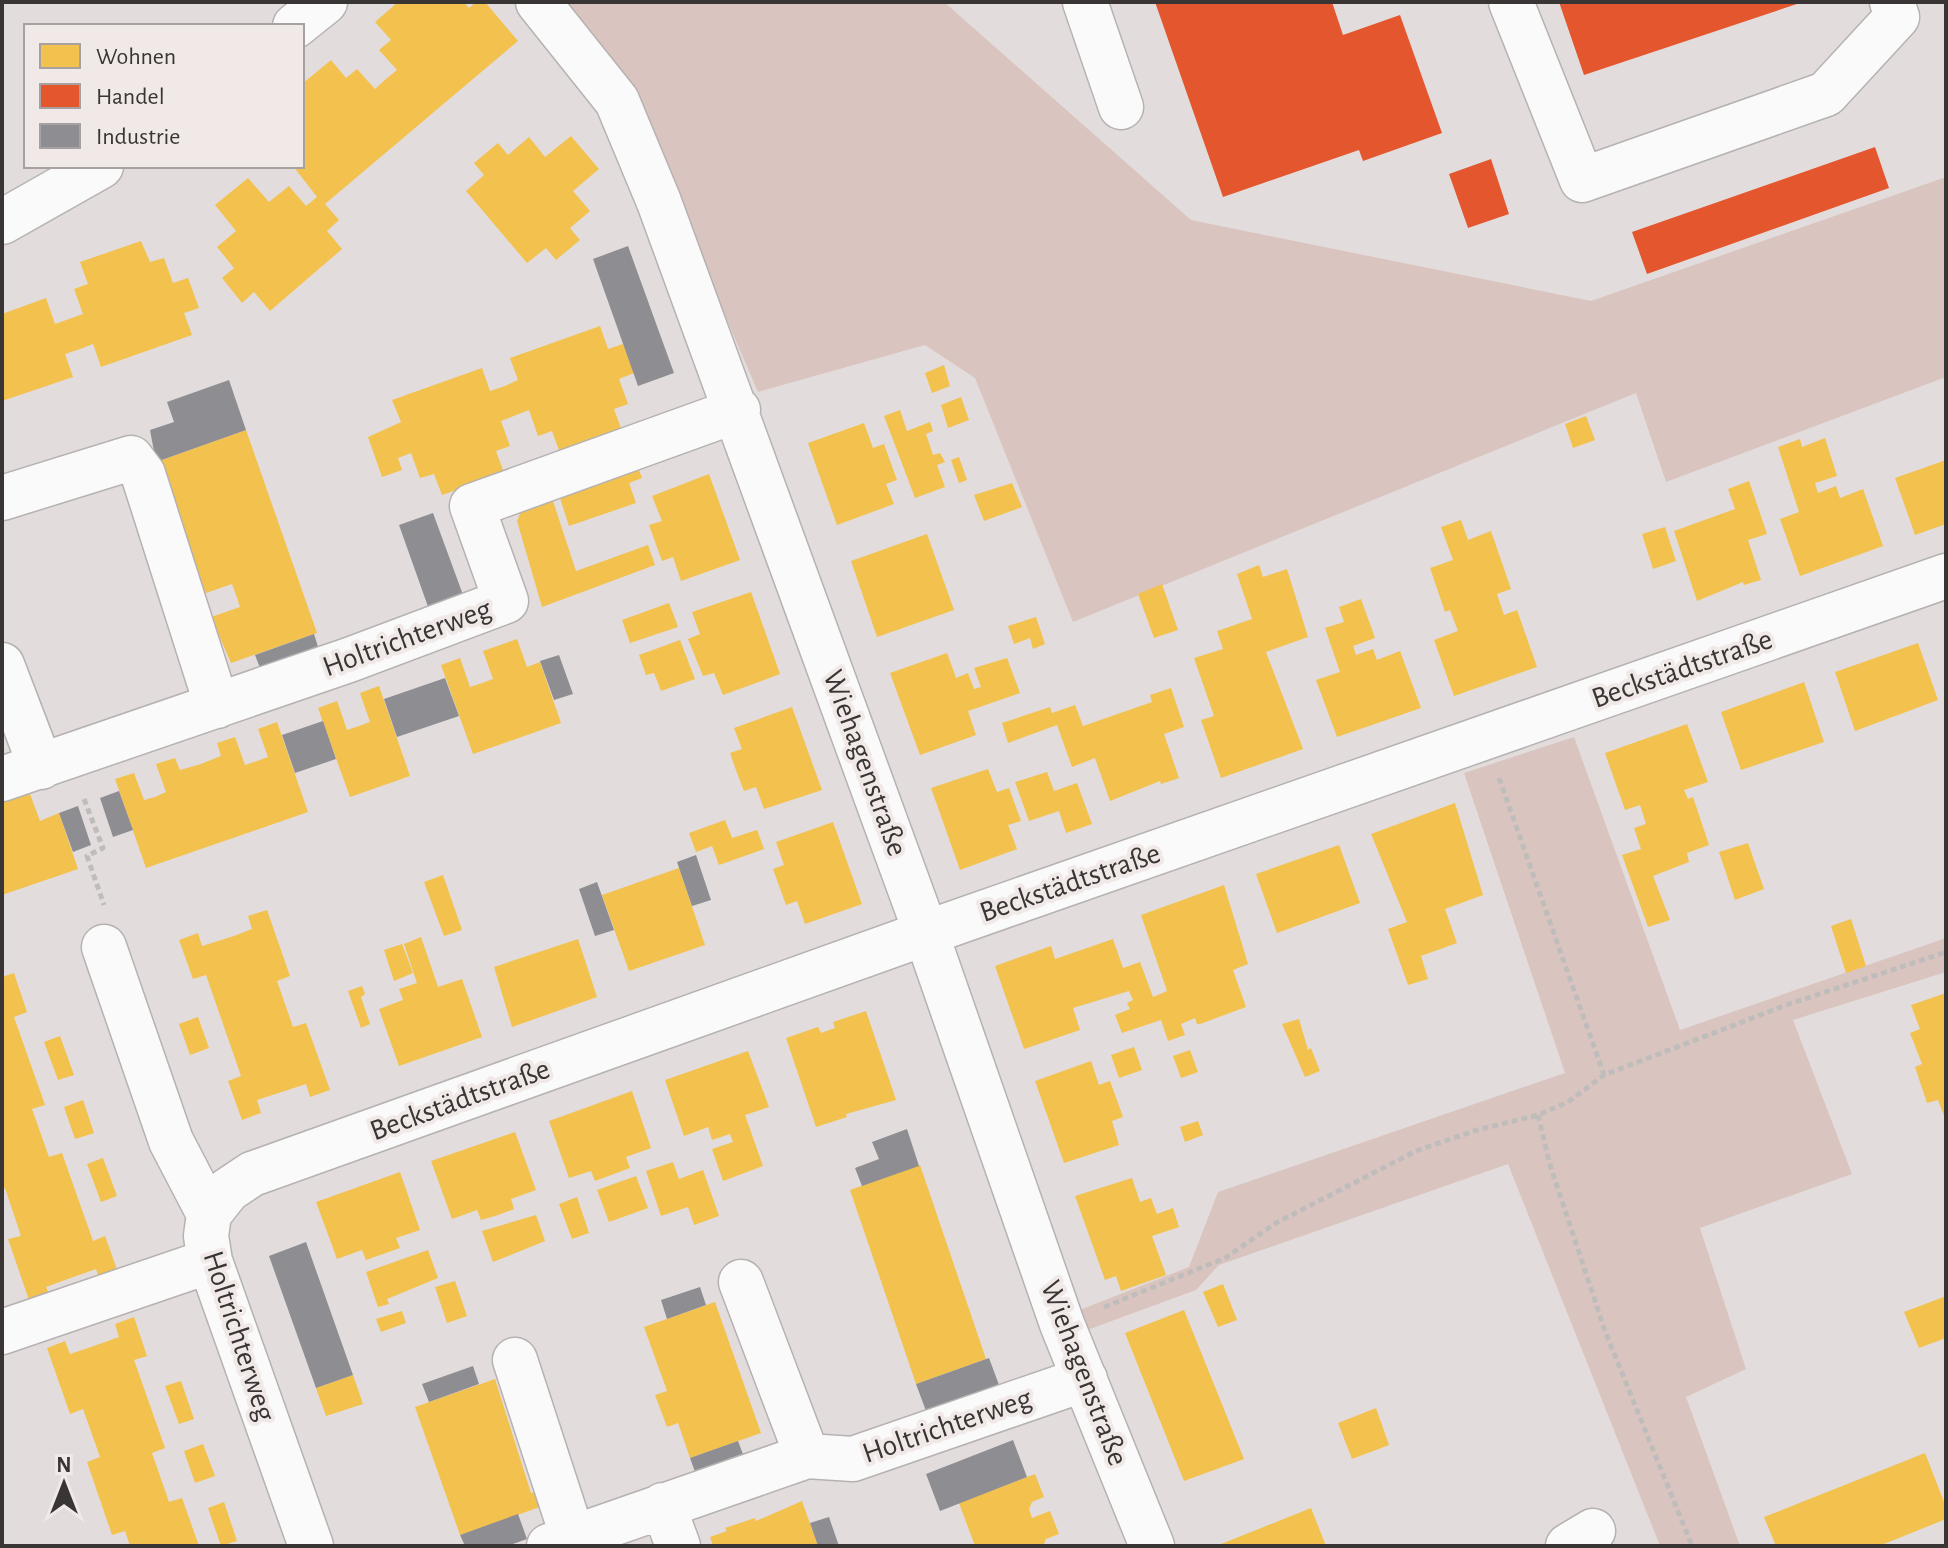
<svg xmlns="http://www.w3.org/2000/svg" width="1948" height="1548" font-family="'Alegreya Sans',sans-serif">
  <rect width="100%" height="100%" fill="#e2dddc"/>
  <path fill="#dac4bf" d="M552,2H944L1191,220L1591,301L1946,177V377L1666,482L1636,393L1073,622L975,378L925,345L758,392L671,190Z
    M1574,737L1680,1030L1946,938V972L1793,1020L1852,1174L1700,1228L1746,1369L1686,1397L1740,1546H1660L1508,1164L1219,1265L1196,1290L1071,1336L1062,1317L1189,1267L1218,1192L1565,1073L1464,773Z"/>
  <path fill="#f2c14e" d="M398,2H464L469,8L476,2H485L518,41L325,204L339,220L327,231L342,249L270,311L254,292L242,303L222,278L234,268L217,247L236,231L215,205L248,178L269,202L289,186L306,206L317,197L293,166H302V84L331,60L346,78L357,69L375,89L386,79L397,70L379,50L391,40L375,22Z
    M571,136L599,169L573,191L590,211L570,228L580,240L556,260L546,248L527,263L466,191L484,175L474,163L498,143L508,155L529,137L545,157Z
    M141,241L150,262L164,258L173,283L188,278L199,308L184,313L192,335L101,367L93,344L80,349L65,354L73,377L2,401V314L46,298L55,324L83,314L74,289L88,284L80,262Z
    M600,326L608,349L623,344L634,373L619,379L628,404L614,409L622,431L560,453L552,431L538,436L529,410L501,421L510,446L496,451L504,473L442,495L434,474L420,478L411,453L398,458L402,470L382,477L368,437L401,422L392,400L482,368L490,391L505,386L518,380L510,358Z
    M944,365L950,386L932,393L925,373Z
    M961,397L969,420L948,428L941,405Z
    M900,410L907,431L930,422L933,431L926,434L933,455L940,453L945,462L937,465L945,487L915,498L884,416Z
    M1586,416L1595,440L1573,448L1565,424Z
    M864,423L873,448L884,444L897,480L886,484L894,504L837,525L808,443Z
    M246,430L317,633L231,663L211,617L240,607L236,595L232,584L203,594L186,534L182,536L156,462Z
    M1825,438L1837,476L1815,483L1818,493L1836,486L1840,498L1863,489L1883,546L1800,576L1780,519L1799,512L1778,447L1800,439L1802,447Z
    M959,457L967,480L959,483L951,460Z
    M1946,460V524L1915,535L1895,478Z
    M637,465L642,478L629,483L636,503L569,526L558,492Z
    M709,474L740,560L681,581L673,557L662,561L649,525L662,521L652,496Z
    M1749,481L1767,534L1748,540L1761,580L1744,585L1743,582L1697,601L1674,531L1735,509L1728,489Z
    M1012,483L1022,507L984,521L974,495Z
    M551,495L576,571L648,545L655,565L542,607L517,521L521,511Z
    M1461,520L1468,540L1491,531L1511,589L1497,594L1504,615L1517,610L1537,667L1454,696L1434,640L1458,631L1450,610L1445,612L1430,568L1453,560L1441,527Z
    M1665,527L1676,561L1653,569L1642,534Z
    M927,534L954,610L877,637L851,561Z
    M1259,565L1263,577L1287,569L1308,637L1266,652L1303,749L1221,778L1201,720L1214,716L1194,658L1223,649L1217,631L1252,619L1237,574Z
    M1162,584L1178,630L1154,638L1138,594Z
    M751,592L780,674L723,695L714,673L703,676L688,639L700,634L692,612Z
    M1361,599L1375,638L1353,646L1356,655L1373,649L1377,660L1400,651L1421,708L1337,737L1316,680L1340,672L1325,628L1344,622L1339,607Z
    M669,603L678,627L630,643L622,620Z
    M1036,617L1045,644L1033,649L1030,638L1014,644L1008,626Z
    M517,639L527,667L540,662L561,723L473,754L441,665L460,658L470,687L482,683L493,679L483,651Z
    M680,640L695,679L661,691L654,673L646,675L639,655Z
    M1918,643L1938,700L1855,731L1835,672Z
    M947,653L956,678L968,673L974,689L981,687L974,668L1007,658L1020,693L968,711L976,735L920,755L890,673Z
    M1804,682L1824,742L1741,770L1721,712Z
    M379,686L410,776L350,797L318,708L337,701L347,730L359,726L370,722L360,693Z
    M1171,688L1184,727L1164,734L1179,778L1161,784L1160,781L1110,801L1095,758L1072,767L1057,725L1008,743L1002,723L1050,707L1052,713L1075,705L1083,726L1152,702L1150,695Z
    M792,707L822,790L764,809L756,787L744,791L737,773L730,753L742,749L734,728Z
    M277,722L308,812L146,868L115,779L134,773L144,800L155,797L166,792L156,764L175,758L180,770L201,764L221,756L217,743L235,737L245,765L257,761L268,757L258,729Z
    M1687,724L1708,782L1684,790L1688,799L1693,797L1709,845L1687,853L1689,862L1653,876L1670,920L1648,927L1622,855L1641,849L1634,828L1646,824L1640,805L1625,810L1605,753Z
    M988,769L997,792L1009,788L1021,821L1008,825L1017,849L960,870L931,788Z
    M1047,772L1054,791L1077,783L1092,824L1066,833L1059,811L1029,821L1015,782Z
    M27,786L40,821L59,813L78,869L2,895V799Z
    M1455,803L1483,895L1445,909L1457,943L1421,956L1428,979L1408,985L1388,929L1407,922L1371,834Z
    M725,820L732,838L757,830L764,849L719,865L712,846L696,852L689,833Z
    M833,822L862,904L805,924L797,901L786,905L773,869L784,865L776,842Z
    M1748,843L1764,889L1735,900L1719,852Z
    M1339,845L1360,903L1277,933L1256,874Z
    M679,868L705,945L629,971L602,895Z
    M443,875L462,930L444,936L424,882Z
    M1224,885L1248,964L1233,970L1246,1007L1200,1024H1197L1195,1018L1181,1024L1185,1035L1168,1041L1161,1020L1122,1033L1115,1015L1130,1009L1127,1003L1133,1000L1129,991L1073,1008L1080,1030L1024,1049L995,966L1051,946L1055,959L1113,939L1123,968L1140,962L1153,997L1167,991L1141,915Z
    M267,910L290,976L277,981L293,1027L306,1023L330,1090L310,1097L306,1084L257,1100L261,1113L242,1120L228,1081L241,1076L206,975L193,979L179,940L198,933L202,946L234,936L252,929L248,916Z
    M1851,919L1866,966L1846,973L1831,926Z
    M421,937L438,987L462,979L482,1037L399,1066L379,1009L403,1000L399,989L417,983L404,944Z
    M578,939L597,997L512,1027L494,967Z
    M402,944L413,973L394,981L384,950Z
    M14,973L27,1012L14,1017L45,1105L32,1109L49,1157L62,1153L93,1241L105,1236L119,1275L100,1281L96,1269L65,1280L46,1287L51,1299L31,1306L8,1239L21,1236L5,1188L2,1189V977Z
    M362,986L365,994L361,997L370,1024L361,1028L348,991Z
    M1946,993V1121L1938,1100L1927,1103L1915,1067L1922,1064L1910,1033L1920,1029L1911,1005Z
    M866,1011L896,1100L846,1114L847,1117L816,1127L786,1038L818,1027L821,1033L835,1028L833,1022Z
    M198,1017L209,1048L190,1055L179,1024Z
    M1299,1019L1308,1050L1311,1048L1320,1071L1305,1077L1282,1024Z
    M60,1036L74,1075L58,1080L44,1042Z
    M1134,1047L1142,1070L1119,1078L1111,1055Z
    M1190,1050L1198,1072L1181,1078L1173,1056Z
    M748,1051L769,1107L745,1115L763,1166L723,1181L712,1149L733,1142L730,1134L712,1140L708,1127L684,1136L665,1080Z
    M1091,1061L1099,1085L1110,1081L1123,1117L1112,1121L1119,1145L1064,1163L1035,1081Z
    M632,1091L651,1148L626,1157L630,1168L595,1181L591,1171L569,1178L549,1121Z
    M83,1100L94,1133L75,1139L64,1107Z
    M1198,1121L1203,1135L1185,1142L1180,1127Z
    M515,1132L536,1190L511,1199L514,1209L498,1215L481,1220L477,1210L452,1219L431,1161Z
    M103,1158L117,1196L101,1202L87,1164Z
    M673,1162L679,1179L703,1170L719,1216L694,1225L688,1207L661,1216L646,1171Z
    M920,1165L986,1359L916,1384L850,1190Z
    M400,1172L420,1230L396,1238L400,1248L366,1260L362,1250L337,1259L316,1202Z
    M636,1176L648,1208L609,1222L597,1190Z
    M1132,1178L1140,1202L1151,1198L1157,1214L1173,1208L1179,1227L1152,1236L1166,1275L1121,1291L1116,1276L1105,1280L1075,1196Z
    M577,1197L589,1233L572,1239L559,1204Z
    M536,1215L545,1241L493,1262L482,1231Z
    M428,1250L438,1278L387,1299L389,1304L378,1307L366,1272Z
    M455,1281L467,1316L447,1323L435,1287Z
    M1223,1284L1237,1320L1218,1327L1203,1292Z
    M1946,1296V1338L1919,1348L1904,1312Z
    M715,1302L761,1433L690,1458L678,1423L667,1427L655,1395L667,1391L644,1327Z
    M1184,1310L1244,1459L1184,1481L1125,1333Z
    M402,1311L406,1323L381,1332L376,1319Z
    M134,1317L147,1356L134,1360L165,1448L152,1453L169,1502L182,1498L199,1546H130L125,1531L112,1535L87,1462L100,1457L83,1409L70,1414L47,1348L65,1341L70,1354L88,1348L119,1337L115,1324Z
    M353,1375L363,1404L326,1416L316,1388Z
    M495,1379L531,1493L534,1492L540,1507L460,1535L415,1407Z
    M181,1381L194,1419L179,1424L165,1386Z
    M1376,1408L1389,1445L1352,1459L1338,1423Z
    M203,1444L215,1476L195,1483L184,1451Z
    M1925,1453L1946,1507V1519L1879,1546H1776L1764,1517Z
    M1035,1474L1044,1497L1032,1502L1029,1509L1032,1518L1050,1511L1059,1534L1046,1539L1043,1546H975L959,1503Z
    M802,1501L818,1546H713L710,1537L727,1531L725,1528L755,1518L756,1521Z
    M224,1502L237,1541L221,1546L208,1508Z
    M1311,1508L1326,1546H1222L1221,1544Z"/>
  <path fill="#e4572e" d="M1155,2H1332L1343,35L1400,15L1442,133L1363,161L1359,150L1223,197Z
    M1559,2H1800V3L1584,75Z
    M1875,147L1889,188L1647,274L1632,232Z
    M1491,159L1509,214L1468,228L1449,174Z"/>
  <path fill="#8d8d92" d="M628,246L674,373L638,386L593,259Z
    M229,380L246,430L156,462L150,430L174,422L167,402Z
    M433,513L466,603L431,615L399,525Z
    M314,634L320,653L262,673L255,655Z
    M559,655L573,694L554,700L540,661Z
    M445,678L459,716L397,737L384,699Z
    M323,721L336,759L295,773L282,735Z
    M119,791L133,830L113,837L100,798Z
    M78,806L91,845L73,852L59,813Z
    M696,855L711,900L692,906L677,862Z
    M597,882L614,930L595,936L579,889Z
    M907,1129L919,1166L862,1186L855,1168L879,1159L872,1142Z
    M306,1242L353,1375L316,1388L269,1256Z
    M700,1287L706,1305L667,1319L661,1300Z
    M989,1358L1002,1393L929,1419L916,1384Z
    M473,1366L479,1384L429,1402L422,1384Z
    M1013,1440L1027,1477L940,1511L926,1474Z
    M738,1441L747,1465L699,1483L690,1458Z
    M518,1514L527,1539L507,1546H465L460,1535Z
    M829,1517L839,1546H818L810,1523Z"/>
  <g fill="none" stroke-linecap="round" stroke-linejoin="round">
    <defs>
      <path id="minor" d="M538,2L617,101L659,202L926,933L1062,1324L1152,1546
        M1085,2L1121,107
        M1511,2L1582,180L1826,94L1897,17L1892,2
        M295,26L325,2
        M2,222L101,166
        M2,498L131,458L143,474L217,706
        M2,665L41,767
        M2,779L349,660L506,601L472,506L738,410
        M104,947L171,1141L209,1214L206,1236L210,1261L311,1546
        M209,1214L228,1190L252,1174L926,933L1946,576
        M741,1282L807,1456
        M2,1332L210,1261
        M515,1360L573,1538
        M663,1505L678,1546
        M549,1546L807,1456L853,1459L1085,1379
        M1568,1546L1593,1531"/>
    </defs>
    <use href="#minor" stroke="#b5b2b1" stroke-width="47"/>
    <path stroke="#bfbdbc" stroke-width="5" stroke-dasharray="6 4" stroke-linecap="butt" d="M1499,778L1604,1075
      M84,799L103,848L87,856L104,905
      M1538,1115L1550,1165L1605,1331L1692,1546
      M1104,1307L1225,1258L1276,1223L1416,1151L1477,1130L1538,1115L1568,1102L1604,1075L1789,1004L1946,952"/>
    <use href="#minor" stroke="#fbfafa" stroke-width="44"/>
  </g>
  <g text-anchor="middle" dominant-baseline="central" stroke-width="8" stroke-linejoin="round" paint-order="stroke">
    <g font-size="30" fill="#383534" stroke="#f1e9e7">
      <text transform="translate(407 638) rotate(-20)">Holtrichterweg</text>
      <text transform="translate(1682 669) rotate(-19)">Beckstädtstraße</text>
      <text transform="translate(865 763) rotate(70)">Wiehagenstraße</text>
      <text transform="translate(1070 883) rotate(-19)">Beckstädtstraße</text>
      <text transform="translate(460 1100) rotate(-20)">Beckstädtstraße</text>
      <text transform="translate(239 1336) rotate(72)">Holtrichterweg</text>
      <text transform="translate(1084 1373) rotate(69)">Wiehagenstraße</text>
      <text transform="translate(947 1426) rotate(-19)">Holtrichterweg</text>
    </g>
  </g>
  <rect width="1948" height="1548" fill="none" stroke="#383534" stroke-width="8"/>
  <rect x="24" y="24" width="280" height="144" fill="#f1e9e7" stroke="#a7a19f" stroke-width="2"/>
  <rect x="40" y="44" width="40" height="24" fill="#f2c14e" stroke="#a7a19f" stroke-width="2"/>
  <text x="96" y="64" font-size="24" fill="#383534">Wohnen</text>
  <rect x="40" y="84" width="40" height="24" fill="#e4572e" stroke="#a7a19f" stroke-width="2"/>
  <text x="96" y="104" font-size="24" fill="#383534">Handel</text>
  <rect x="40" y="124" width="40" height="24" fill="#8d8d92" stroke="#a7a19f" stroke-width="2"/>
  <text x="96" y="144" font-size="24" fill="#383534">Industrie</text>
  <g transform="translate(64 1484)" stroke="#f1e9e7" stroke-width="6" paint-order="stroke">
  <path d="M0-6L14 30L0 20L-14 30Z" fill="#383534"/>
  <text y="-12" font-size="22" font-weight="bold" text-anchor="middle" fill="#383534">N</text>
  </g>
</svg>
